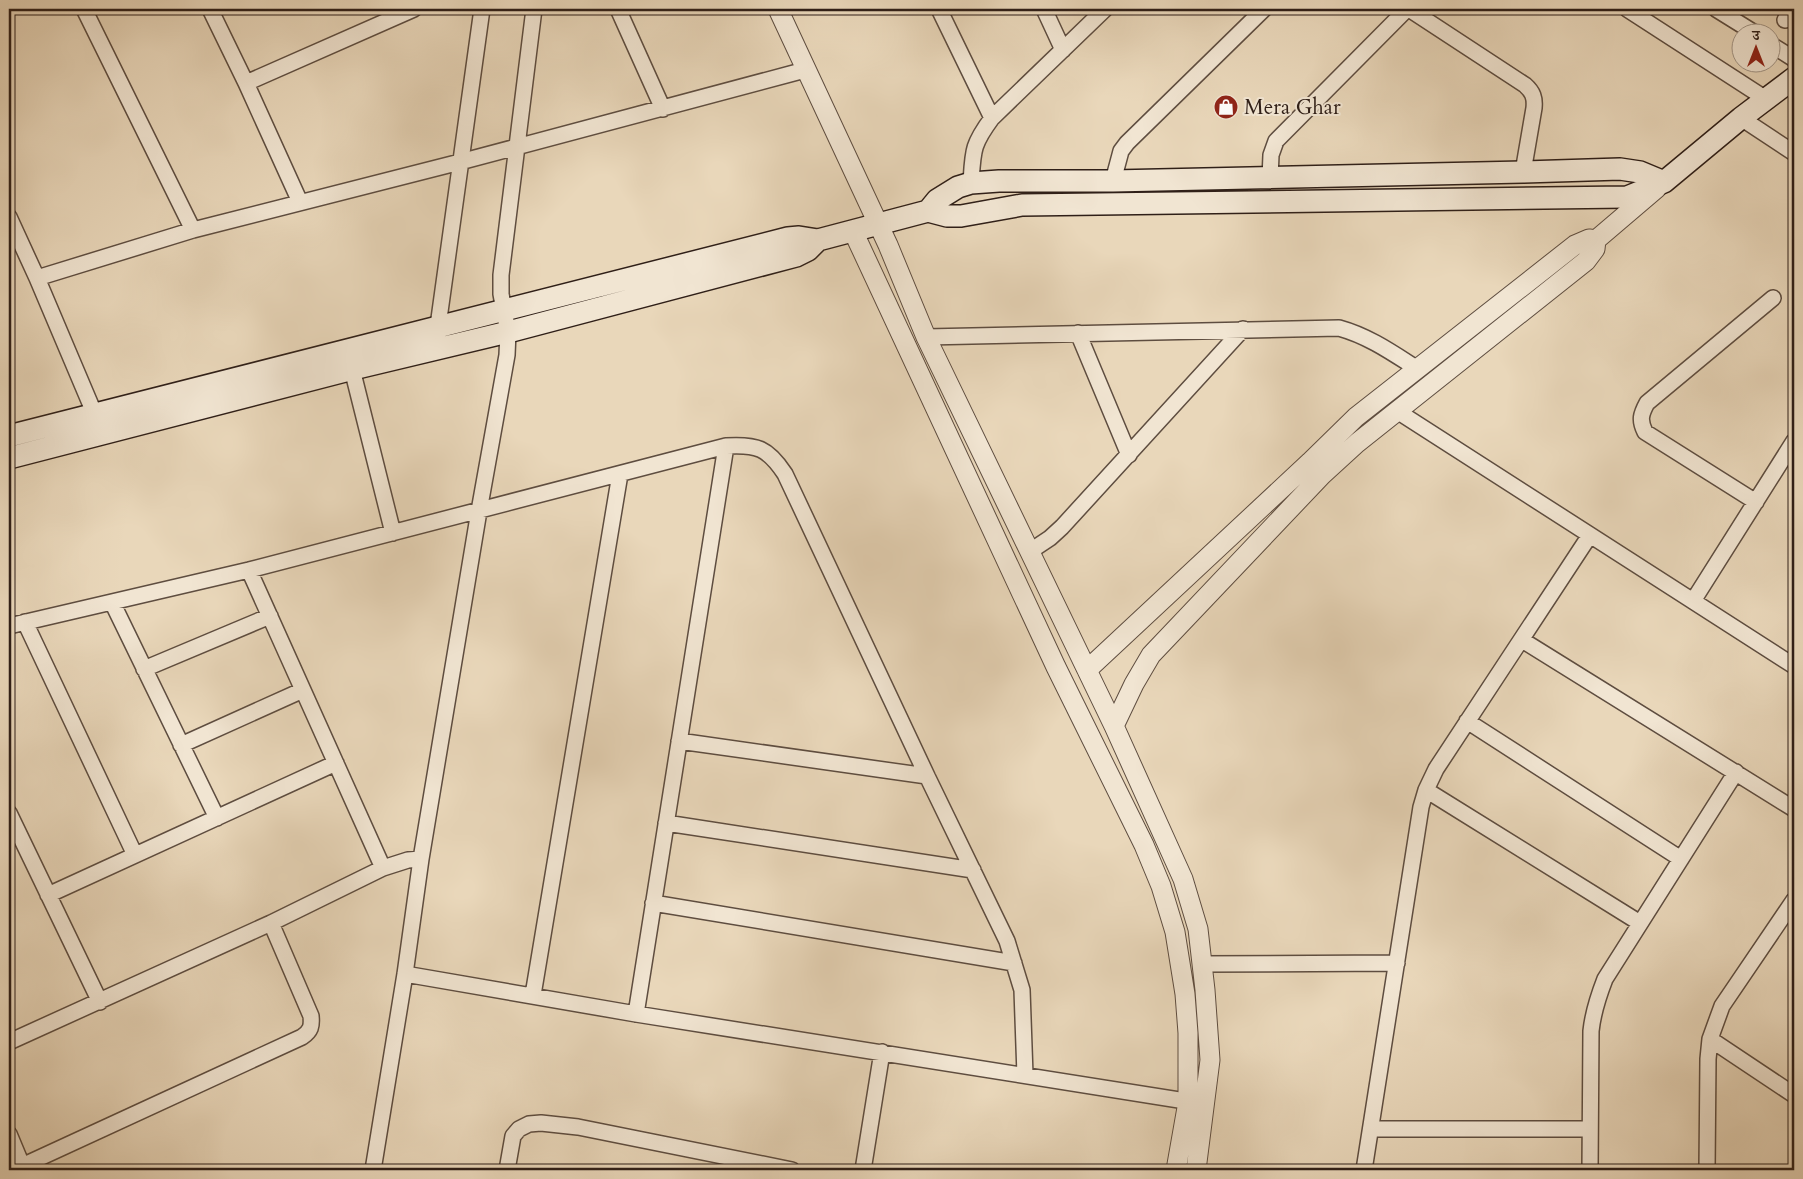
<svg xmlns="http://www.w3.org/2000/svg" width="1803" height="1179" font-family="Cardo,'Noto Serif Devanagari',serif">
  <rect width="100%" height="100%" fill="#e9d7ba"/>
  <filter id="stains"><feTurbulence type="fractalNoise" baseFrequency=".004" numOctaves="4"/><feColorMatrix values="0 0 0 0 .2 0 0 0 0 .09 0 0 0 0 .02 0 0 0 .5 -.17"/></filter>
  <radialGradient id="worn" r=".72"><stop offset=".6" stop-color="#630" stop-opacity="0"/><stop offset="1" stop-color="#630" stop-opacity=".3"/></radialGradient>
  <g fill="none" stroke-linecap="round" stroke-linejoin="round">
    <defs>
      <path id="minor" d="M84,9L193,230
        M210,9L246,83L300,202
        M618,9L663,109
        M939,9L992,118
        M1044,9L1063,50
        M1409,9L1525,85C1533,92 1535,98 1534,108L1523,172
        M1627,9L1766,99
        M1716,9L1753,32
        M1785,20L1794,14
        M1770,44L1794,59
        M246,83L414,9
        M1741,118L1794,153
        M1270,178L1271,155L1276,141L1407,9
        M1113,181L1121,151L1127,143L1264,9
        M971,183C973,151 972,145 992,118L1105,9
        M9,217L37,278L98,422
        M37,278L193,230L460,162L805,70
        M1078,333L1129,455
        M438,335V326L482,9
        M926,337L1339,328C1368,336 1391,352 1416,368
        M350,361L393,533
        M1397,411L1794,666
        M1756,502L1645,432C1639,420 1641,414 1647,403L1773,298
        M1029,552L1050,538L1062,527L1243,329
        M249,570L383,868
        M1693,601L1794,441
        M112,602L217,818
        M25,622L135,855
        M9,626L249,570L726,446C757,444 768,448 785,474L927,776L1007,941L1022,990L1025,1075
        M1522,640L1794,809
        M144,669L270,616
        M1467,721L1681,859
        M679,741L927,776
        M181,745L303,690
        M1426,790L1640,923
        M9,813L100,1002
        M666,823L973,870
        M48,895L336,763
        M653,903L1014,963
        M1202,964L1397,963
        M405,974L636,1014L1198,1103
        M533,995L620,474
        M636,1014L726,446
        M1710,1039L1794,1095
        M9,1042L271,923L383,868L408,860L421,859
        M1371,1129H1590
        M9,1134L24,1170
        M22,1166L302,1037C311,1031 312,1026 311,1016L271,923
        M373,1170L405,974L421,859L479,511L507,355L508,332L501,294V275L534,9
        M507,1170L513,1136L519,1129L529,1124L541,1123L578,1127L792,1170
        M863,1170L882,1052
        M1364,1170L1421,807L1426,790L1436,769L1590,535
        M1590,1170L1591,1031C1593,1012 1598,997 1605,979L1736,772
        M1707,1170L1708,1059L1710,1039L1722,1006L1794,900"/>
      <path id="tertiary" d="M778,9L888,245L926,337L1114,726L1183,879L1198,929L1205,990L1210,1060L1196,1170
        M853,231L1056,667L1144,845L1161,886L1175,932L1185,994L1188,1033V1102L1176,1170
        M1087,670L1310,462L1356,417L1575,245L1589,239L1596,240
        M1114,726L1134,684L1151,655L1322,475L1357,443L1586,261L1595,249L1596,240L1657,188"/>
      <path id="secondary" d="M928,211L937,200L958,187L971,183L999,181H1113L1523,172L1620,169L1640,172L1664,182
        M9,436L788,238L799,237L818,240L928,211L947,216H961L1022,205L1627,197L1664,182L1741,118L1794,78
        M9,458L353,369L508,332L796,256L808,250L818,240"/>
    </defs>
    <use href="#minor" stroke="#5e4d40" stroke-width="18"/>
    <use href="#tertiary" stroke="#5e4d40" stroke-width="21"/>
    <use href="#secondary" stroke="#2f1f18" stroke-width="24"/>
    <use href="#minor" stroke="#f1e5d2" stroke-width="15"/>
    <use href="#tertiary" stroke="#f1e5d2" stroke-width="19"/>
    <use href="#secondary" stroke="#f1e5d2" stroke-width="21"/>
  </g>
  <defs>
    <symbol id="shop-disc" viewBox="-11 -11 22 22"><circle r="9.5" fill="#8f2418" stroke="#f1e5d2"/><path d="M-5-2.5h2.3a2.7 3.5 0 0 1 5.4 0H5L5.5 6h-11ZM-1.5-2.5h3a1.5 2.3 0 0 0-3 0Z" fill="#fff"/></symbol>
  </defs>
  <g fill-rule="evenodd">
    <use href="#shop-disc" x="1212" y="93" width="28" height="28"/>
  </g>
  <g text-anchor="middle" dominant-baseline="central" stroke-width="4" stroke-linejoin="round" paint-order="stroke">
    <g font-size="21" fill="#2f1f18" stroke="#f1e5d2" text-anchor="start">
      <text x="1244" y="107">Mera Ghar</text>
    </g>
  </g>
  <rect width="1803" height="1179" fill="none" stroke="#e9d7ba" stroke-width="30"/>
  <rect x="10" y="10" width="1783" height="1159" fill="none" stroke="#2f1f18" stroke-width="2.5"/>
  <rect x="15" y="15" width="1773" height="1149" fill="none" stroke="#2f1f18"/>
  <g transform="translate(1756 48)"><circle r="24" fill="#f1e5d2" stroke="#a39688"/>
  <path d="M0-4L9 19L0 12L-9 19Z" fill="#8f2418"/>
  <text y="-8" font-size="14" font-weight="bold" text-anchor="middle" fill="#2f1f18">उ</text>
  </g>
  <rect width="100%" height="100%" filter="url(#stains)"/>
  <rect width="100%" height="100%" fill="url(#worn)"/>
</svg>
